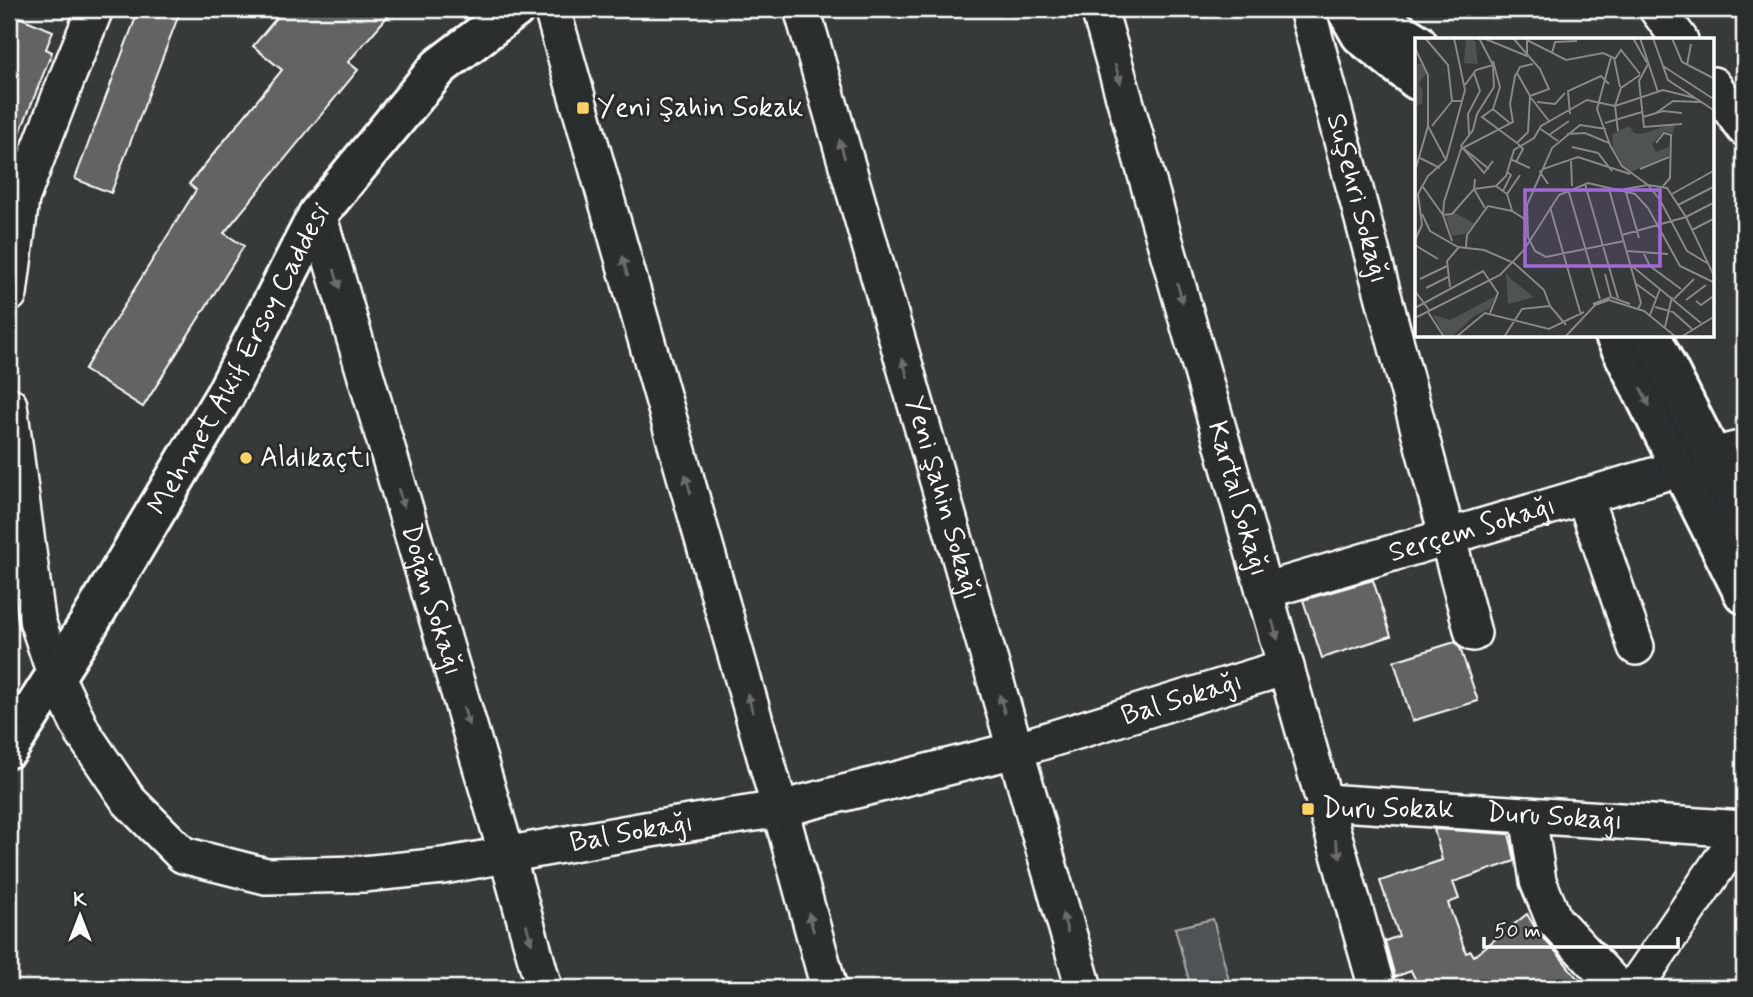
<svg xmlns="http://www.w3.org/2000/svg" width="1753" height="997" font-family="Mynerve,sans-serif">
  <rect width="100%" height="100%" fill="#373a3b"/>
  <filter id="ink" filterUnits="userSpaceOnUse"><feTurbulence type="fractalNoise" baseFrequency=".0143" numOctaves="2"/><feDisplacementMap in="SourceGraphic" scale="14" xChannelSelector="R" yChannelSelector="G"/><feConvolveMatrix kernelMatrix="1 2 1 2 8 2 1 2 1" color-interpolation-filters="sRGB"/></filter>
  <g filter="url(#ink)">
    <path fill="#505354" stroke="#a8a9aa" stroke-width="2" d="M1213,919L1231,988H1191L1175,928Z"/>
    <path fill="#636465" stroke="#fff" stroke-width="2" d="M139,9H181L111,193L75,179Z
      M284,9H394L348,62L358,70L224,233L244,246L143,407L84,370L196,190L189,184L282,70L253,46Z
      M9,13L53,31L46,49L52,52L10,158Z
      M1373,580L1391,636L1322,658L1303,600Z
      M1455,642L1460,648L1478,701L1412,721L1394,661Z
      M1434,829L1509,834L1512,846L1515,861L1453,882L1459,899L1448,903L1466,953L1471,951L1474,956L1527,914L1539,934L1558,954L1585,988H1501L1495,981L1484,988H1420L1411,971L1395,977L1385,941L1399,936L1380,881L1442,860Z"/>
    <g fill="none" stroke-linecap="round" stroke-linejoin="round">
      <defs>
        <g id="minor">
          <path d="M552,9L780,809L829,988"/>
          <path id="s1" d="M802,9L1084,988"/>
          <path id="s2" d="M1099,9L1377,988"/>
          <path id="s3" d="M1307,9L1473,633"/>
          <path d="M1657,9L1680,40"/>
          <path d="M1713,85L1744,128"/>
          <path id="s4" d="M318,214L507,855L544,988"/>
          <path d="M9,294L21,199L67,78L95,9"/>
          <path id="s5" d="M9,405L37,620L56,677L83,733L129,801L183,855L266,876L363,874L443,866L651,829L780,809L1015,750L1286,667"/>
          <path d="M1584,496L1636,647"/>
          <path id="s6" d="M1264,591L1680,468L1712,456L1744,448"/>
          <path id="s7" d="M1324,802L1744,829"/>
          <path d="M1528,815L1538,881L1554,920L1618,988"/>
          <path d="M1634,988L1743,829"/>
        </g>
        <g id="major">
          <path d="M1346,9L1361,35L1417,80"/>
          <path d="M1358,10L1376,18L1417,43"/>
          <path d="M1615,336L1744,594"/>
          <path d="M1651,336L1744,520"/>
          <path id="s8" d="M9,748L88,625L225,395L318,214L439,67L515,9"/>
        </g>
      </defs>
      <use href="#minor" stroke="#fff" stroke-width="40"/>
      <use href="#major" stroke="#fff" stroke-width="44"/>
      <use href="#minor" stroke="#2a2d2e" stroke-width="35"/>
      <use href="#major" stroke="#2a2d2e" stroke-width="38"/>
    </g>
    <defs><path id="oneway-solid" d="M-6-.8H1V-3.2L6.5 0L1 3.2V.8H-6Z" transform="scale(1.75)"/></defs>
    <g fill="#6a6c6d">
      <use href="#oneway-solid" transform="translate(1118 74) rotate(74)"/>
      <use href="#oneway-solid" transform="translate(842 149) rotate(-106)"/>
      <use href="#oneway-solid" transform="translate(625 266) rotate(-106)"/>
      <use href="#oneway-solid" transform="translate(337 279) rotate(74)"/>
      <use href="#oneway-solid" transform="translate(1180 293) rotate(74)"/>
      <use href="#oneway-solid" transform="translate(905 368) rotate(-106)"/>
      <use href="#oneway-solid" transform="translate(1645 397) rotate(64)"/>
      <use href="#oneway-solid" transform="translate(688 484) rotate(-106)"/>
      <use href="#oneway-solid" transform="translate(401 498) rotate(74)"/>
      <use href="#oneway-solid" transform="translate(1275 630) rotate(74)"/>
      <use href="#oneway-solid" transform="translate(750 703) rotate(-106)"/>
      <use href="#oneway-solid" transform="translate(1002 704) rotate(-106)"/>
      <use href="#oneway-solid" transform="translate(466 716) rotate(74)"/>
      <use href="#oneway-solid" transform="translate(1338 849) rotate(74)"/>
      <use href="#oneway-solid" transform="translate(811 922) rotate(-105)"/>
      <use href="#oneway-solid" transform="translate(1065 923) rotate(-106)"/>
      <use href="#oneway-solid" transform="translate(529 934) rotate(74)"/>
    </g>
  </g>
  <g fill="#ffd166" stroke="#2a2d2e" stroke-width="2.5">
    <rect x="576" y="101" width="14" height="14" rx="3.5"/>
    <circle cx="246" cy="458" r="7"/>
    <rect x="1301" y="802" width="14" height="14" rx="3.5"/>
  </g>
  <g text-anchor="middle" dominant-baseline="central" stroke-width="6" stroke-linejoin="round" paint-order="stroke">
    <g font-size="28" fill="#fff" stroke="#2a2d2e" text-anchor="start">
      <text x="597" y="108">Yeni Şahin Sokak</text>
      <text x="260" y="458">Aldıkaçtı</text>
      <text x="1322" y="809">Duru Sokak</text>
    </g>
    <g font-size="28" fill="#fff" stroke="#2a2d2e">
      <text stroke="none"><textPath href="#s3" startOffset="196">Suşehri Sokağı</textPath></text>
      <text stroke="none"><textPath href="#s8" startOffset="452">Mehmet Akif Ersoy Caddesi</textPath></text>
      <text stroke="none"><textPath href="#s1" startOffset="509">Yeni Şahin Sokağı</textPath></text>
      <text stroke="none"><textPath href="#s2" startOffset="509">Kartal Sokağı</textPath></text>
      <text stroke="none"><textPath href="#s6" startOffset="217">Serçem Sokağı</textPath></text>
      <text stroke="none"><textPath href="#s4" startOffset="402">Doğan Sokağı</textPath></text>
      <text stroke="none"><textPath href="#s5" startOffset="1519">Bal Sokağı</textPath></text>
      <text stroke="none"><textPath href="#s7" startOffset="231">Duru Sokağı</textPath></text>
      <text stroke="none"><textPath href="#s5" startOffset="952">Bal Sokağı</textPath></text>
    </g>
  </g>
  <g transform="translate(1415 38)">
    <rect width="299" height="299" fill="#373a3b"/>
    <path d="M51,0L60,3L63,26L49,25ZM8,25L11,36L3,46L8,52L7,65L0,69V27ZM260,85L258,96L249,93L237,106L241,114L254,109V117L216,134L211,132L198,109L197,96L214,88L219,95L226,96ZM40,175L60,186L54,195L37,198L31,179ZM91,235L97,242L119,259L93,266ZM81,258L74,271L59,278L37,299H30L18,277L35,282Z" fill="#505354"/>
    <path fill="none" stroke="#878989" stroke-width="2" d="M10,0L33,27L37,63H46M64,0L78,27L79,49L62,76L58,92L46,108L69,135L78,123M68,0L112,18V1M218,0L232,25M225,0L243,54M238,0L253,42L300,73M257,0L267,24L300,41M112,2L151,22L188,15L199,20L205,49M0,10L13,37V88L0,133M137,15L140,4L162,3M196,19L182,71L195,107L207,128L233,147L245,162L272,213L292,225M200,21L206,12L225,36M233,26L224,43L229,89L267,86M272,27L276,6M248,28L300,62M102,35L115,58M50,47L61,32L78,27M116,60L134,83M122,64L140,66L150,55M78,71L85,49L78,23M241,75L258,63L286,64M155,76L153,53L186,38L194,46M228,79L248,73L267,75M190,85L227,74M96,86L78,71L67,79L102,105L113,94L115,58L134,51L125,31L98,0M13,88L31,122M17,88L37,63M124,90L143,103M191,91L165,87L137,110L112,167L113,199L120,213L131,219L209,203M203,93L200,68L248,52L280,60M54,96L53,76L65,53L59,35M152,96L170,95L194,105M134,97L154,83M241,105L249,95L256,97L255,140L248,148M157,109L183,115L197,133M48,110L74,131M46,111L98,84L95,66L100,38L105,29L118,26M5,120L25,130M95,121L115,130M156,121L157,148M101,124L108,111L103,106M225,131L254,119M60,141L59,151L70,170M133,146L125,134L128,131L163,119L215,136M170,146L203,260M81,148L91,138L99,112L119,100L126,88L172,62L200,68L206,50L225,37M81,148L92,156L97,172M8,149L28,177L37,176L59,151L81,148M153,151L185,261M194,151L226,265L223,271M88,153L96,137L92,134M92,156L105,137M257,156L300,132M263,167L300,148M135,169L166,277M7,176L15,193L43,209L69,212L99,225L129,252L135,268L151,287M277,192L300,180M207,197L271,179L300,164M224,200L210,151L233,147L252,150L271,179L300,240M0,202L7,187L3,156L13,138L31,122L50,52L39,0M37,203L28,177L29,164L46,111M0,207L23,221M51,209L52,197L73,168L97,173L111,182M212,213L253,216M228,214L235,228L266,251M217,228L286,285M190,236L196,259M5,241L32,228M220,245L242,261M35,249L32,223L44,209M11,250L33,239M0,253L14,272M259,261L279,241M271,262L291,247M281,263L286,267L300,257M178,266L196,259L215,266M240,269L258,274L277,291M0,270L68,233L83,255L75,275M13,274L29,299M235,277L245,251M0,280L85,237L109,212L144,157L173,145L220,156L233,170L265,228L300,245M250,289L257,259M41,299L70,275L134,291L169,274M89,299L107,271L135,268M150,299L180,267L194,262L229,273L261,299M266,299L300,278"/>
    <path fill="#a36bd2" fill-opacity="0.15" stroke="#a36bd2" stroke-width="3.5" d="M110,152H245V228H110Z"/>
    <rect width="299" height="299" fill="none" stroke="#fff" stroke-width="3.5"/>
  </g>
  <rect width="1753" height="997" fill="none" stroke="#2a2d2e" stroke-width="35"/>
  <rect x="18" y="18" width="1718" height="962" fill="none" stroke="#fff" stroke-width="2.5" filter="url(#ink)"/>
  <g transform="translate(80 916)" stroke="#2a2d2e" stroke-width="5" paint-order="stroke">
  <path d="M0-5L12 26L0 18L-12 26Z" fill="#ffffff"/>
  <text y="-10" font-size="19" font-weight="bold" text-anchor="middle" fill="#ffffff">K</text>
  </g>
  <path d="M1484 937v10h194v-10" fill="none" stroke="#ffffff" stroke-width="3.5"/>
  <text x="1494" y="937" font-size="21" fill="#ffffff" stroke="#2a2d2e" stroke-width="5" paint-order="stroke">50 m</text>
</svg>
